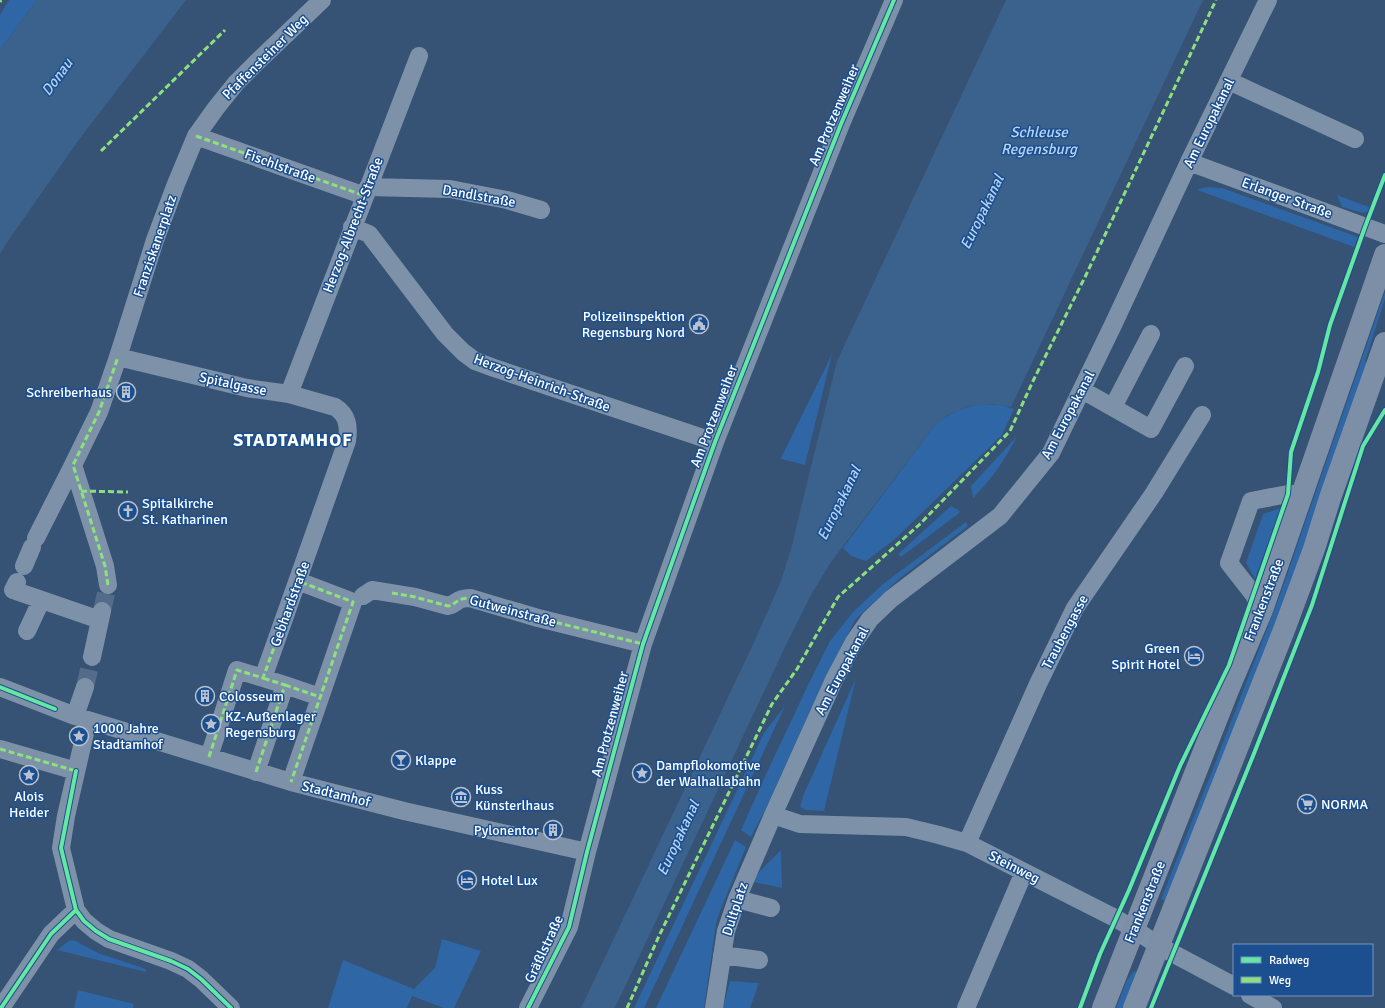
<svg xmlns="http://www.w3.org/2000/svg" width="1385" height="1008" font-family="Signika,sans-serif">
  <rect width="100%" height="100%" fill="#365274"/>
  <path fill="#2f66a5" d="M9,0H37L0,50V15Z
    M1206,187L1222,188L1358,237L1354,247L1197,190Z
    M1337,195L1369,207L1370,211L1363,213L1342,207Z
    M1385,292V299L1365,361L1368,364L1322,506L1168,902L1161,899L1212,771L1280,595Z
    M832,354L805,465L781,459V458Z
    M982,404L1001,405L1014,409L1002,435L894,540L866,561L851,556L843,548L932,429C946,414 962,407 982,404Z
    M1017,436C1005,460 992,479 973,498L971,486Z
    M951,506L960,511L958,514L901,557L898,554Z
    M1281,508L1255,579L1246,563L1263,514Z
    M966,522L968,526L900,578L855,620L821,687L767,806L751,837L741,830L768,770L809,683L830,641L853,612L883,584Z
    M856,678L824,811L806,810L800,807L803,796Z
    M785,706L644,1008H634L764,733Z
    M735,840L746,847L720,911L716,924L704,1008H656Z
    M781,850L782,888L753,882L759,872Z
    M442,939L481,951L454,1008H444L412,996L407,1008H328L343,960L414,989L435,968Z
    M70,940L76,941L98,953L146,969V972L57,950Z
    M1134,971L1139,973L1126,1008H1116L1127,980Z
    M730,981L759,983L750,1008H723Z
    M78,990L134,1004L133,1008H74Z"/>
  <path fill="#3b618d" d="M37,0H186L78,141L8,241L0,254V50Z
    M1006,0H1203L1011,407L991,404L969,406L948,415L932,429L829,565L811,595L786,645L615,1008H581L755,640L781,581L792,546L795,532L837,361Z"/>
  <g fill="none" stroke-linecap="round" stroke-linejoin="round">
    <path stroke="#546c89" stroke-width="18" stroke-dasharray="18 9" stroke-linecap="butt" d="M102,611L108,585
      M85,687L92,657"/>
    <path stroke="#7d92a8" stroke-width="18" d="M1229,81L1355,139
      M196,136L365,196
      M1189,162L1385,234
      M368,187L450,189L507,200L541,210
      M352,227L369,234L445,334L463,352L475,361L494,368L715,442
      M118,357L247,388L289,394L335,407C348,415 349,427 347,441L263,678L237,670L209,757
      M1082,390L1151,429L1185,366
      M289,394L419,56
      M1113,407L1151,334
      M36,538L73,465
      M24,566L32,547
      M17,582L13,590L100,620
      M108,585L105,566L73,465L99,412L118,357L155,240L176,184L196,136L216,108L236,83L257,62L322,0
      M363,596L372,590L415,597L448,606C458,604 455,598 470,598L538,618L643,644
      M1262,610L1254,595L1229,563L1251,501L1288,494H1302
      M27,631L41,601
      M92,657L102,611
      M285,685L320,697
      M0,687L75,716L291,782L404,811L587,852
      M75,716L85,687
      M88,720L66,816L61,848L76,910L84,921L96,931L109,939L171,961L188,969L201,979L231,1008
      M0,749L76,771
      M256,772L285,685L263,678
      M291,782L353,602L298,581
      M773,815L800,824L906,827L939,835L967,843L1115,918L1134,929L1159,946L1234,986
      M967,843L1038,684L1075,608L1154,493L1202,415
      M737,899L771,908
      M722,955L759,960
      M1250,995L1273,1008
      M1,1008L51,934L76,910
      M528,1008L569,927L587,852L643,644L715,442L841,124L894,0
      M714,1008L726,931L737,899L773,815L834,680L854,642L870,619L891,599L1000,516L1051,453L1113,325L1189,162L1268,0
      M966,1008L1024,872"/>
    <path stroke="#7d8ea7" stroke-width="22" d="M1103,1008L1228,690L1262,610L1385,255
      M1134,1008L1284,630L1314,549L1330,498L1385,343"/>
    <path stroke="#8de07e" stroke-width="3" stroke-dasharray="6 3" stroke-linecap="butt" d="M0,2L1,0
      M196,136L365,196
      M101,151L225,30
      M81,491L128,492
      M108,585L105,566L73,465L99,412L118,357
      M392,593L415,597L448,606C458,604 455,598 470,598L538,618L643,644
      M285,685L320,697
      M0,749L76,771
      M209,757L237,670L263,678L298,581L353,602L291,782
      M256,772L285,685L263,678
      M627,1008L659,936L772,704L797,669L838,597L919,525L1010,431L1033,381L1086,275L1216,0"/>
    <defs>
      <path id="cycleway" d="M0,687L55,709
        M76,771L61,848L76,910L84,921L96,931L109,939L171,961L188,969L201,979L231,1008
        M1,1008L51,934L76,910
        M528,1008L569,927L587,852L643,644L715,442L841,124L894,0
        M1080,1008L1100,954L1129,890L1180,766L1229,665L1288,494L1291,452L1318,372L1330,325L1365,227L1385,175
        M1151,1008L1255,751L1312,605L1363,446L1385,410"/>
    </defs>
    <use href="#cycleway" stroke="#1b4f8f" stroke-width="6"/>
    <use href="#cycleway" stroke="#66e7a1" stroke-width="4"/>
  </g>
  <defs>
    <symbol id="civic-ring" viewBox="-11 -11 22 22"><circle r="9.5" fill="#1b4f8f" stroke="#b9c2ce" stroke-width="1.5"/><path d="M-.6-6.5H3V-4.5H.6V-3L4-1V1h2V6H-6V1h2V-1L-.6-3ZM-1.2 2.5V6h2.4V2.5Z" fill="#b9c2ce"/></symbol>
    <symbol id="building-ring" viewBox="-11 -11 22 22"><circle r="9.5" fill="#1b4f8f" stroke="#b9c2ce" stroke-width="1.5"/><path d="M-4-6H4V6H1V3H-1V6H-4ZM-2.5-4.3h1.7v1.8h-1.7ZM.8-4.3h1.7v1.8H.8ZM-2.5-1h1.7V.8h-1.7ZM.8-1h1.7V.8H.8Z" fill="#b9c2ce"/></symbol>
    <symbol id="church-ring" viewBox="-11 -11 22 22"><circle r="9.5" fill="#1b4f8f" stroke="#b9c2ce" stroke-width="1.5"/><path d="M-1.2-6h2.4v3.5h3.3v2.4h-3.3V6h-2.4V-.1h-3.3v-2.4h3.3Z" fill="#b9c2ce"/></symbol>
    <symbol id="hotel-ring" viewBox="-11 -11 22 22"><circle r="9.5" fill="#1b4f8f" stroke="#b9c2ce" stroke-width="1.5"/><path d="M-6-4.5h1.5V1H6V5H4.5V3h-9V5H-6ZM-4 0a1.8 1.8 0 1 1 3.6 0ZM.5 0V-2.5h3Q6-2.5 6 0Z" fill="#b9c2ce"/></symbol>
    <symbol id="sight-ring" viewBox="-11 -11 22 22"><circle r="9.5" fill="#1b4f8f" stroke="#b9c2ce" stroke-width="1.5"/><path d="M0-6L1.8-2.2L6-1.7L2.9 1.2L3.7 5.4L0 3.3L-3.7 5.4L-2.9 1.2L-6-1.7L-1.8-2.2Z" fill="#b9c2ce"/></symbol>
    <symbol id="bar-ring" viewBox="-11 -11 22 22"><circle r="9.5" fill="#1b4f8f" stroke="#b9c2ce" stroke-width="1.5"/><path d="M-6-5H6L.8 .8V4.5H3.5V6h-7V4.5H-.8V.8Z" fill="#b9c2ce"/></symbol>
    <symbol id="museum-ring" viewBox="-11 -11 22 22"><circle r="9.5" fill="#1b4f8f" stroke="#b9c2ce" stroke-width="1.5"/><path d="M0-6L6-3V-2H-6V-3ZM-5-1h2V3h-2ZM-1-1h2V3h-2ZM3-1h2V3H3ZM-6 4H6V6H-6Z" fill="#b9c2ce"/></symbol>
    <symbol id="supermarket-ring" viewBox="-11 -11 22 22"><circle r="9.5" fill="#1b4f8f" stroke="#b9c2ce" stroke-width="1.5"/><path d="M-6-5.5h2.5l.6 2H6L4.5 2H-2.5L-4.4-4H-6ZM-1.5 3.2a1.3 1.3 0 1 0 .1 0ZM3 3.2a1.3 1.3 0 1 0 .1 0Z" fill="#b9c2ce"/></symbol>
  </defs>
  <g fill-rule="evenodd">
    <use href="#civic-ring" x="688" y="313" width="22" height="22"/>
    <use href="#building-ring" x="115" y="381" width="22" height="22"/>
    <use href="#church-ring" x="117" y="500" width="22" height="22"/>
    <use href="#hotel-ring" x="1183" y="645" width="22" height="22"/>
    <use href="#building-ring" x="194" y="685" width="22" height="22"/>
    <use href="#sight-ring" x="200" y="713" width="22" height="22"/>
    <use href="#sight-ring" x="68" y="725" width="22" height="22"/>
    <use href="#bar-ring" x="390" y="749" width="22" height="22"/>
    <use href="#sight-ring" x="631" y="762" width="22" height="22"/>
    <use href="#sight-ring" x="18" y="764" width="22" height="22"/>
    <use href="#museum-ring" x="450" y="786" width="22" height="22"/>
    <use href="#supermarket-ring" x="1296" y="793" width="22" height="22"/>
    <use href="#building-ring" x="542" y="819" width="22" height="22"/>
    <use href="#hotel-ring" x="456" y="869" width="22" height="22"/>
  </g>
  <g text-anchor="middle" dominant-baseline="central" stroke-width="3" stroke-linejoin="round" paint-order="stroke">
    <g font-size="14" fill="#fff" stroke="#1b4f8f">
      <text transform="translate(265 57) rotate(-45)">Pfaffensteiner Weg</text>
      <text transform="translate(834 115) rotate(-67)">Am Protzenweiher</text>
      <text transform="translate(1209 123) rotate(-64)">Am Europakanal</text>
      <text transform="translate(280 166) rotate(20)">Fischlstraße</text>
      <text transform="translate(479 196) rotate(10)">Dandlstraße</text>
      <text transform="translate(1287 198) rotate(20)">Erlanger Straße</text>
      <text transform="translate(353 225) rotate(-69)">Herzog-Albrecht-Straße</text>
      <text transform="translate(155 246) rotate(-71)">Franziskanerplatz</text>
      <text transform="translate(542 383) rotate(20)">Herzog-Heinrich-Straße</text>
      <text transform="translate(233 384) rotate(12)">Spitalgasse</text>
      <text transform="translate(1068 415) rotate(-62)">Am Europakanal</text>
      <text transform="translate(714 416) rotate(-69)">Am Protzenweiher</text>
      <text transform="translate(1264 600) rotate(-69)">Frankenstraße</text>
      <text transform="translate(290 604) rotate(-70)">Gebhardstraße</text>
      <text transform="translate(513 611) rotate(15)">Gutweinstraße</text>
      <text transform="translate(1065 632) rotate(-62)">Traubengasse</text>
      <text transform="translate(842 671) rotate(-62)">Am Europakanal</text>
      <text transform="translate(610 724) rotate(-75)">Am Protzenweiher</text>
      <text transform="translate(336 794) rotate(14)">Stadtamhof</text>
      <text transform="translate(1014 867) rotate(27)">Steinweg</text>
      <text transform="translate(1145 902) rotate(-68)">Frankenstraße</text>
      <text transform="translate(735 909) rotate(-72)">Dultplatz</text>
      <text transform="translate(544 949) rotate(-65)">Gräßlstraße</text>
    </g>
    <g font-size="14" fill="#fff" stroke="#1b4f8f" text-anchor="start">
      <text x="685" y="316" text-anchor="end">Polizeiinspektion<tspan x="685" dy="16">Regensburg Nord</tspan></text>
      <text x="112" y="392" text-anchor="end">Schreiberhaus</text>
      <text x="142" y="503">Spitalkirche<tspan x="142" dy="16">St. Katharinen</tspan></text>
      <text x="1180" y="648" text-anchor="end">Green<tspan x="1180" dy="16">Spirit Hotel</tspan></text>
      <text x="219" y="696">Colosseum</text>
      <text x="225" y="716">KZ-Außenlager<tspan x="225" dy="16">Regensburg</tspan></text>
      <text x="93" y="728">1000 Jahre<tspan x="93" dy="16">Stadtamhof</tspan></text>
      <text x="415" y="760">Klappe</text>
      <text x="656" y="765">Dampflokomotive<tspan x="656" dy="16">der Walhallabahn</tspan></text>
      <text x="475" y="789">Kuss<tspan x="475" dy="16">Künsterlhaus</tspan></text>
      <text x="29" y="796" text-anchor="middle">Alois<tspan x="29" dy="16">Heider</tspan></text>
      <text x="1321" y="804">NORMA</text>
      <text x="539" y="830" text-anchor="end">Pylonentor</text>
      <text x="481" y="880">Hotel Lux</text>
    </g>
    <g font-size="15" font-style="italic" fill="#b5d3f5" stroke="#1b4f8f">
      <text transform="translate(57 77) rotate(-54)">Donau</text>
      <text x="1039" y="132">Schleuse<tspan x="1039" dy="17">Regensburg</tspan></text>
      <text transform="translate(982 212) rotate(-64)">Europakanal</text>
      <text transform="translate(839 503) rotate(-64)">Europakanal</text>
      <text transform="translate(678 838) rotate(-65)">Europakanal</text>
    </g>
    <g font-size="18" font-weight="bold" letter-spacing="1" fill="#fff" stroke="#1b4f8f">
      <text x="293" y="440">STADTAMHOF</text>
    </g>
  </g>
  <rect x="1233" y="944" width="140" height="52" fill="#1b4f8f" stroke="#7695bc"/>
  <rect x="1241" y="957" width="20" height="6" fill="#66e7a1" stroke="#7695bc"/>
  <text x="1269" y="964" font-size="12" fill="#ffffff">Radweg</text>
  <rect x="1241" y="977" width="20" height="6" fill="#8de07e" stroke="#7695bc"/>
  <text x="1269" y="984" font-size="12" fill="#ffffff">Weg</text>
</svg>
